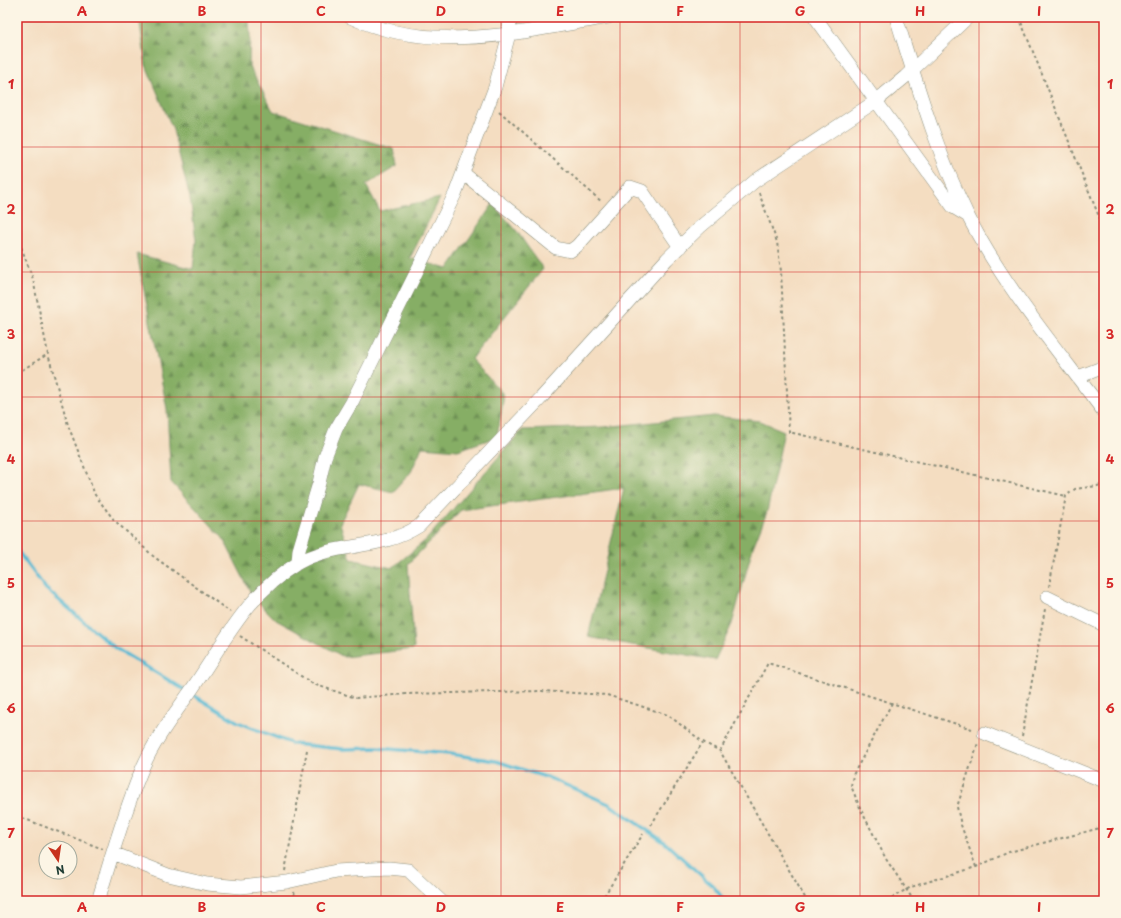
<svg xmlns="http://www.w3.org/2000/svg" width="1121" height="918" font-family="'Playpen Sans',sans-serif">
  <defs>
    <pattern id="forest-firs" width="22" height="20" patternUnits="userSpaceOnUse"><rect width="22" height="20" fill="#86ae65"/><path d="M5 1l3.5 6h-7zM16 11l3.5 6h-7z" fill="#6d8f54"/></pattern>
  </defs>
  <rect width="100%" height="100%" fill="#fcf5e5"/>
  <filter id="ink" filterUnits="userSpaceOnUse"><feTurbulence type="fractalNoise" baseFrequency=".025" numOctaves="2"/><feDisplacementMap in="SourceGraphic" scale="8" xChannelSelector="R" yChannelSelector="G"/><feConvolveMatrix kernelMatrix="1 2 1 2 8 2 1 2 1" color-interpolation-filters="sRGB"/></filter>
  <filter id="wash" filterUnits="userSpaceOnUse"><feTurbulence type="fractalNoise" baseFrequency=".012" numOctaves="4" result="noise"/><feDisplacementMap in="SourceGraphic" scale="16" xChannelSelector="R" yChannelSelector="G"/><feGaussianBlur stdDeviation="0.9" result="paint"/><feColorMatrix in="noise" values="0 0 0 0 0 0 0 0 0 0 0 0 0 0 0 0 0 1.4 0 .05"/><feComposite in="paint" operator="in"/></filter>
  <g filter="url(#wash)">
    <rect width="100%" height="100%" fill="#f4ddc1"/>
    <path fill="url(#forest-firs)" stroke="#52764c" d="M139,17H245L249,19L250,35L249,66L273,111L394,149L397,166L366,185L380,211L440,198L410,258L448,269L493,204L516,230L543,269L471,359L504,395L497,437L458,450L422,447L411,472L393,492L359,484L340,523L351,559L392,568L426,540L522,430L603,427L714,416L760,421L784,431L767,512L753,547L732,624L715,660L588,637L624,488L461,510L408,564L414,649L344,657L276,620L253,597L223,538L171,482L167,409L137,254L193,269L196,240L190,198L173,130L146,65Z"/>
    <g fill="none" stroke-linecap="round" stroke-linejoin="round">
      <path stroke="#55b9d3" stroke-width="3.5" d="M17,550L46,589L115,648L238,722L293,744L343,749L376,748L450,754L496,761L552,779L609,804L664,842L713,886L725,901"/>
    </g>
  </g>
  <g filter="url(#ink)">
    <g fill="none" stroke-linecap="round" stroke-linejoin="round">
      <defs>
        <path id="minor" d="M350,17C433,55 523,32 608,17
          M815,17L953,207L968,216
          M896,17C917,84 937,153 968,216C1004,287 1057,349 1104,412
          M463,173L556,248L570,251L577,246L630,187L642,191L680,247
          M1078,377L1104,367
          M298,563L299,550L319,483L325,457L336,429L352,402L455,194L495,87L509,34L510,17
          M1047,597L1104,625
          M984,733L1104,781
          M113,853L168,875L207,884L241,887L287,882L336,871L389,868L408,870L441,901
          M98,901C111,859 123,815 140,774C152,743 173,716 192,689C225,641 247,594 298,563C336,541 379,552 419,526L541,398L667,259L700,227L755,181L876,101L905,77L968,17"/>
      </defs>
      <use href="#minor" stroke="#8a8d7a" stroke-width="14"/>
      <path stroke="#8a8d7a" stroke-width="2" stroke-dasharray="3 3" stroke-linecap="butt" d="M1019,17L1104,229
        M499,111L602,202
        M759,193L777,242L781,271L789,432L1066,496
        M17,236L33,279L48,354L68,425L95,495L114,520L153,556L230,612
        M17,373L48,354
        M1049,587L1066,496L1075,489L1104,485
        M240,636L313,684L356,698L406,694L542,691L607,695L668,715L703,742L720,751L807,901
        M892,703L853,775L851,786L861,810L886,859L914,901
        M1022,736L1045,609
        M720,751L768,663L972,729
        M17,816L103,849
        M651,825L703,742
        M976,867L961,825L957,807L978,743
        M285,871L307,750
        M294,892L296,901
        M601,901L643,834
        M886,901L911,887L976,867L1009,852L1104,827"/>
      <use href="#minor" stroke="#fff" stroke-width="13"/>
    </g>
  </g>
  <path fill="none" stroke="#d62828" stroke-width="1" stroke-opacity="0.55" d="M142,17V901M261,17V901M381,17V901M501,17V901M620,17V901M740,17V901M860,17V901M979,17V901M17,147H1104M17,272H1104M17,397H1104M17,521H1104M17,646H1104M17,771H1104"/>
  <rect width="1121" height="918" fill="none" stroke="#fcf5e5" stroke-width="44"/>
  <g transform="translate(58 860) rotate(167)"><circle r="19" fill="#fcf5e5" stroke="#a4ab9e"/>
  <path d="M0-3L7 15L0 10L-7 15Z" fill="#c8321e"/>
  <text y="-6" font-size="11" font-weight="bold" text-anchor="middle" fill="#1f3d34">N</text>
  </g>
  <rect x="22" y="22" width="1077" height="874" fill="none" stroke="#d62828" stroke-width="1.5"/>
  <g font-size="13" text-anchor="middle" font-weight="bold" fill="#d62828">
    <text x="82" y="16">A</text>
    <text x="202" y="16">B</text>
    <text x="321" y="16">C</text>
    <text x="441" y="16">D</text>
    <text x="560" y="16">E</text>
    <text x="680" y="16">F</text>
    <text x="800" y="16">G</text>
    <text x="920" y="16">H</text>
    <text x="1039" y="16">I</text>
    <text x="11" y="89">1</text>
    <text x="1110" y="89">1</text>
    <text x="11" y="214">2</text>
    <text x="1110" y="214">2</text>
    <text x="11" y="339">3</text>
    <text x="1110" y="339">3</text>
    <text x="11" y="464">4</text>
    <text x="1110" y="464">4</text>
    <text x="11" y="588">5</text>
    <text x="1110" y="588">5</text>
    <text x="11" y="713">6</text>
    <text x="1110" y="713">6</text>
    <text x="11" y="838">7</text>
    <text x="1110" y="838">7</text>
    <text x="82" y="912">A</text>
    <text x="202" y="912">B</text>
    <text x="321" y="912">C</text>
    <text x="441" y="912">D</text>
    <text x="560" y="912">E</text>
    <text x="680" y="912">F</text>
    <text x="800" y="912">G</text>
    <text x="920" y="912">H</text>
    <text x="1039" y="912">I</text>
  </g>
</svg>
